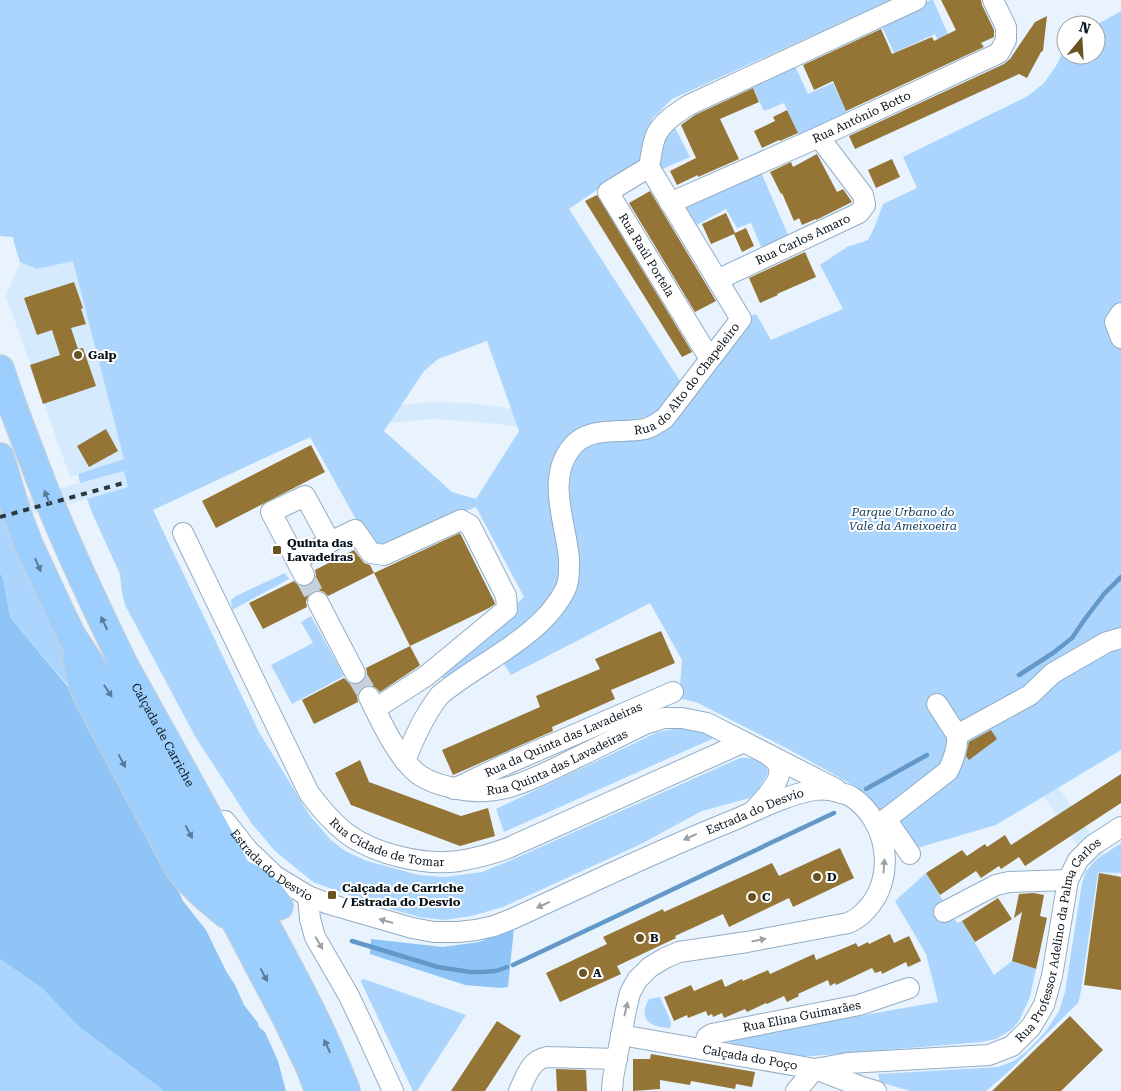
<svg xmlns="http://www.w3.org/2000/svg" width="1121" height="1091" font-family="'Roboto Serif',serif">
  <rect width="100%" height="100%" fill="#e8f3fe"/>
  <path fill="#d6eafd" d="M73,260L125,459L70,477L6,296L20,262L37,269Z
    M431,402L466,403L501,407L541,414L1035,753L1121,879V910L1021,763L538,431L499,424L465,421L432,419L378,424L296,442L25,516L21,499L124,471L376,407Z"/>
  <path fill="#abd5fd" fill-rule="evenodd" d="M0,0H891L672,99L652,119L639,166L598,189L569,209L682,384L658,415L590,428L569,442L564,552L556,593L525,627L445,682L440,674L524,597L476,507L372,548L310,437L153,510L259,732L310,816L331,840L345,851L367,861L419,875L445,877L482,872L509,861L740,758C750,757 757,759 766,764L768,773L759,789L750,798L702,811L639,845L503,907L471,916L445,920L419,917L374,904L313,882L275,851L252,824L196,738L125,605L122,593L120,574L93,515L87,499L128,487L124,471L80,483L78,474L124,459L73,261L37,269L20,262L14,243L13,237L0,236ZM487,341L519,431L476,499L452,492L384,431L424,371L438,359Z
    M931,0H933L958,57L947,62L935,34L894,53L880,22Z
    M1121,11V750L996,825L917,848L886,819L862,791L835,775L790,750L698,703L679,698L682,660L650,603L511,675L501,659L574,588L565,498L571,448L645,429L741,319L756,314L771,340L843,309L820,265L847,247L868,240L875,226L883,204L917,188L903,157L1028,96L1044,83L1056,66L1066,46V55H1096V25Z
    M795,66L808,94L833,83L847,113L799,135L784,103L764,111L752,85Z
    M672,122L690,157L660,170C655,146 661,141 672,122Z
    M760,170L789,237L762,249L751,223L737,228L726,209L695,226L685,204Z
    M0,502L64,646L73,687L70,688L10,617L3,578L0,573Z
    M285,573L289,579L232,610L231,600L236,596Z
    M311,616L344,676L292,704L271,665L313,643L301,622Z
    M674,729H690L709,732L714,738L504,832L496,809L658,732Z
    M1121,843V873L1098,872L1081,991L1078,1003L1006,1074L986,1091H910L880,1082L878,1074L998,1067L1014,1061L1028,1050L1046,1031L1059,1011L1065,992L1082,883L1086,871L1096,860Z
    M926,873L957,923L962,921L994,975L1012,961L1036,969L1030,997L1019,1021L1011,1030L996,1039L982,1042L800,1057L732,1045L730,1043V1040L733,1038L938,1002L926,954L895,901Z
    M0,959L43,989L78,1026L164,1091H0Z
    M364,979L466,1015L417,1091H413L361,982V980Z
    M660,997L671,1022L670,1028C651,1028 637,1019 649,999Z"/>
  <path fill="#8ec5f6" d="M0,573L3,578L10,617L69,688L73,687L158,854L159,861L177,888L183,901L206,930L226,971L235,985L244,1005L258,1023L259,1027L265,1032L278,1061L286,1091H164L78,1026L43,989L0,959Z
    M514,928L508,987L501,988L465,985L370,954L371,939L443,947L479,942Z"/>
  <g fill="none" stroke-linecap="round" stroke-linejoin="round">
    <path stroke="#6398c8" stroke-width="4.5" d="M1019,675L1053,653L1072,638L1085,619L1104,594L1121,577
      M866,789L927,755
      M352,941L438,967L470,972H483L496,971L507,967
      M513,965L834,813"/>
  </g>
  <path fill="#947535" d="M941,0H981L982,5L994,30V37L981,43L984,47L846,111L833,81L814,90L803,65L881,29L892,54L932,37L934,41L956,30Z
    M1047,16L1043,51L1041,52L1027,78L1019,74L855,149L849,136L1004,64L1010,59L1035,22Z
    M753,88L759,102L720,119L739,159L698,177V175L677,185L670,171L696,158L681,125L695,115Z
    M787,110L798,133L780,141L779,140L762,148L754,131L775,121L773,117Z
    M817,154L837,192L843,189L852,202L816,220V219L802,225L799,218L794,221L782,193L781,194L770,172L791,162L793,167Z
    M892,159L900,177L876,188L868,170Z
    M650,191L716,301L695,312L629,203Z
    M597,195L692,352L682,357L585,201Z
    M726,213L735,233L746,228L754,246L742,252L734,234L711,244L702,224Z
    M805,252L816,277L777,294L778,295L760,303L749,278Z
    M74,282L83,308L81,309L86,324L71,328L78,349L83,348L96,386L43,404L30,365L60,355L52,330L37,335L24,298Z
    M106,429L118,451L89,467L77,446Z
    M311,445L325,472L216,528L202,501Z
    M460,533L494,601L495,604L489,608L410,646L374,573Z
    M354,550L364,563L370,565L374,573L328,596L324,592L318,590L313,591L308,596L306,602L307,607L263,629L249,603L294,581L298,585L304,587L309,586L314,581L316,575L315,570Z
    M661,631L675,663L611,690L615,699L552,727L553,731L453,775L442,750L540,707L536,696L600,669L595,659Z
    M410,646L420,665L419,666L380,692L376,688L370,685L363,687L360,690L357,696L358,702L314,724L302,700L344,678L349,683L355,685L360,684L365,679L367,673L366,668Z
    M991,730L997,739L969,760L966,756L969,742Z
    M360,760L369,782L461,816L488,808L495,836L460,846L351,805L335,773Z
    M1121,774V803L1025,866L1019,857L1001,869L999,866L981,878L976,871L940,895L926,873L962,850L967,856L985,844L987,847L1005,835L1011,845Z
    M840,848L854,878L793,907L789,898L729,927L723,914L675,936L676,938L617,966L621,974L560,1002L546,973L607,944L603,937L663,909L664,912L772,863L779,876Z
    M1099,873L1121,877V990L1084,985Z
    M1034,893L1044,895L1040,916L1047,918L1036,969L1012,961L1022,912L1014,918L1019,894Z
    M998,898L1012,919L975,942L962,921Z
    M890,934L894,943L909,936L921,961L908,967L906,962L882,974L881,971L875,973L872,968L836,985L835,983L830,986L828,980L798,994L799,996L787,1002L784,996L767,1004L766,1003L747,1012L745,1009L724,1018L722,1013L713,1017L712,1014L708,1016L706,1011L688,1018L687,1015L674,1021L664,997L691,985L694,991L722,979L725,987L742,979L743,981L768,970L770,974L814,954L816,960L856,943L858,947L868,942L869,944Z
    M1070,1016L1103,1050L1061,1091H992Z
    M497,1021L521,1036L485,1091H451Z
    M651,1054L755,1072L752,1087L736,1084L735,1089L691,1081L690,1085L660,1080V1089L633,1091V1059H650Z
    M556,1069L586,1070L587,1091H557Z"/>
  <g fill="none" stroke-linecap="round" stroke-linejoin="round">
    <path stroke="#c7d1dc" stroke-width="20" stroke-dasharray="20 10" stroke-linecap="butt" d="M304,575L318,602
      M355,673L369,697"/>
    <defs>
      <g id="minor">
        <path id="s1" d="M649,167L608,192L710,359"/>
        <path id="s2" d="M670,203L819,137L999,53L1006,40V27L993,0"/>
        <path id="s3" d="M717,280L859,213L865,205L863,195L819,137"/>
        <path d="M1121,313L1115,322L1121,338"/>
        <path id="s4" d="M183,533L309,793C320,808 331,821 346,833C374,854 424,866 459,861C476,858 492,854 508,848L744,742"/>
        <path d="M330,542L355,530L371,553L384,555L461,520L470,525L506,596L507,609L426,676L375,709"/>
        <path d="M296,560L330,542L305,496L271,512L304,575"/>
        <path d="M318,602L355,673"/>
        <path id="s5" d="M369,697C380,720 400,763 421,776C429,781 440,785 450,787C497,801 535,778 576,758C599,747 622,735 645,724L664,718H682L707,723L836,789"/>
        <path d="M937,704L957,735"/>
        <path id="s6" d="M405,761C414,738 424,715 440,695C479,662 543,637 566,588C570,579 569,568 569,559C566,523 546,480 571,448C588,425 621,434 645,429C653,427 659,422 665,418L741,319L649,167C651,157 652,145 656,135C663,121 677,113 689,105L916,0"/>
        <path id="s7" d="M454,789L502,766L673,692"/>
        <path d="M755,809C764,799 785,779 778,765C776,760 771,757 767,754"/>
        <path id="s8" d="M225,821L248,850L275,876L308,896L329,904L412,928L434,932H458L476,930L494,926L512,919C586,885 659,850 734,820C759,809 789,794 815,790C822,789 831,790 838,792C842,794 848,794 852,797C888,821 897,878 866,910C861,916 855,920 848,923L747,942L679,952L665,958L650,967L637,980L630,993L626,1010L613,1078L612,1091"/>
        <path d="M910,854L886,819L948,771C953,761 958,747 957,735L1030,695L1053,673L1107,642L1121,638"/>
        <path d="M308,896L310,919L315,937L349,996L367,1034L393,1091"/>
        <path d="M944,912L996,885L1009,882L1068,880"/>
        <path id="s9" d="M621,1035L815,1069L862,1087L876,1091"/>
        <path id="s10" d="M703,1049L707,1037L712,1034L859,1005L909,988"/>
        <path d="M519,1091C526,1077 530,1060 547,1057L617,1059"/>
        <path id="s11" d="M796,1091L815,1069L848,1063L989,1055L1012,1046L1031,1027L1044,1005L1052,976L1068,880L1078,860L1093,845L1121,827"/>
      </g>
      <g id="highway">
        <path id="s12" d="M0,369C9,397 19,424 30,452C57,525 90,595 124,665C173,754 223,841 269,931C297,983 325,1035 346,1091"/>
        <path d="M0,457L17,514L29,545L62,616L72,636L143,745L286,1017L310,1067L319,1091"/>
        <path d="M77,659L83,685L89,699L177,864C190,885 208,899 226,914"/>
        <path d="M244,875C259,881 270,892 279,906"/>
      </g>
    </defs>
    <use href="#minor" stroke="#92adc5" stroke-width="22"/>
    <use href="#highway" stroke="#ced0d1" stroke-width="30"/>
    <use href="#minor" stroke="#fff" stroke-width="20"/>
    <use href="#highway" stroke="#9ccffd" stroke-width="28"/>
    <path stroke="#2c363e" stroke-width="4" stroke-dasharray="6 6" stroke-linecap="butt" d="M0,517L127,482"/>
  </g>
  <defs><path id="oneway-solid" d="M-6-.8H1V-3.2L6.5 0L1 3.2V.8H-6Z" transform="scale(1.25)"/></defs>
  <g fill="#5a7a97">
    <use href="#oneway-solid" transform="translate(47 497) rotate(-112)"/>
    <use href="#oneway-solid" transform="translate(38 565) rotate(66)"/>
    <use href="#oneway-solid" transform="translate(104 623) rotate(-115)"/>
    <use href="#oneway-solid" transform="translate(108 691) rotate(57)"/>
    <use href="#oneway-solid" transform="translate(122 761) rotate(62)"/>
    <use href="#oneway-solid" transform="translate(189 832) rotate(62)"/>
    <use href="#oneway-solid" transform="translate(264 975) rotate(62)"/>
    <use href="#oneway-solid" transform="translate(327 1046) rotate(-115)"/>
  </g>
  <g fill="#9da1a4">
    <use href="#oneway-solid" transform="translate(690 837) rotate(156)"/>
    <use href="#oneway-solid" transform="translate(884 866) rotate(-86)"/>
    <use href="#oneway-solid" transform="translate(543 905) rotate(156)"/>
    <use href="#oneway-solid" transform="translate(386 921) rotate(-164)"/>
    <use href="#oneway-solid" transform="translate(759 940) rotate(-11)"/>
    <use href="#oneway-solid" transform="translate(319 943) rotate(60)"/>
    <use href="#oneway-solid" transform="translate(626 1009) rotate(-77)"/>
  </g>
  <g fill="#6a5323" stroke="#fff" stroke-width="2">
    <circle cx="78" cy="355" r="5"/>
    <rect x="272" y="545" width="10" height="10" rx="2.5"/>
    <circle cx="817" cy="877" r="5"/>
    <rect x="327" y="890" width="10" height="10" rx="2.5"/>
    <circle cx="752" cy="897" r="5"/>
    <circle cx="640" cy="938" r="5"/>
    <circle cx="583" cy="973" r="5"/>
  </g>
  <g text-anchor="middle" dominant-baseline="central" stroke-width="4" stroke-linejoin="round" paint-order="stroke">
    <g font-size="12" fill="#09131b" stroke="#fff">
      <text stroke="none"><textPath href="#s2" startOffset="210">Rua António Botto</textPath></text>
      <text stroke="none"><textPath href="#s3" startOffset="95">Rua Carlos Amaro</textPath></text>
      <text stroke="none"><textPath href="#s1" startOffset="122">Rua Raúl Portela</textPath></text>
      <text stroke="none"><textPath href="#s6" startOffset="530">Rua do Alto do Chapeleiro</textPath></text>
      <text stroke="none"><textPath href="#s12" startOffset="401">Calçada de Carriche</textPath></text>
      <text stroke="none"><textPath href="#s7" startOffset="120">Rua da Quinta das Lavadeiras</textPath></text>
      <text stroke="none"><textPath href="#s5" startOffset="240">Rua Quinta das Lavadeiras</textPath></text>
      <text stroke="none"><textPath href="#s8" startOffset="590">Estrada do Desvio</textPath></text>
      <text stroke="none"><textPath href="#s4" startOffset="386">Rua Cidade de Tomar</textPath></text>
      <text stroke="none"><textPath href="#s8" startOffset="65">Estrada do Desvio</textPath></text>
      <text stroke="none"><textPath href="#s11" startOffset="348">Rua Professor Adelino da Palma Carlos</textPath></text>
      <text stroke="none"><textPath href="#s10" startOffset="110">Rua Elina Guimarães</textPath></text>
      <text stroke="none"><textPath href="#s9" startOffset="131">Calçada do Poço</textPath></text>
    </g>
    <g font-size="12" font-weight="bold" fill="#09131b" stroke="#fff" text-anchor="start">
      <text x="88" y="355">Galp</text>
      <text x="287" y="543">Quinta das<tspan x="287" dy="14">Lavadeiras</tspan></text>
      <text x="827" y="877">D</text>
      <text x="342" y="888">Calçada de Carriche<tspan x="342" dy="14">/ Estrada do Desvio</tspan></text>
      <text x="762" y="897">C</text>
      <text x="650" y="938">B</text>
      <text x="593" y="973">A</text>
    </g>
    <g font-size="12" font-style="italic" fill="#10395a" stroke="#fff">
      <text x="903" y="512">Parque Urbano do<tspan x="903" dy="14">Vale da Ameixoeira</tspan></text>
    </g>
  </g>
  <g transform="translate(1081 40) rotate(18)"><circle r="24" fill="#ffffff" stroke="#9da1a4"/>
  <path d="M0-4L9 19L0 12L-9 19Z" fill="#6a5323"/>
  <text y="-8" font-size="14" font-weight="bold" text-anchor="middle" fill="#09131b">N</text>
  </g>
</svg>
